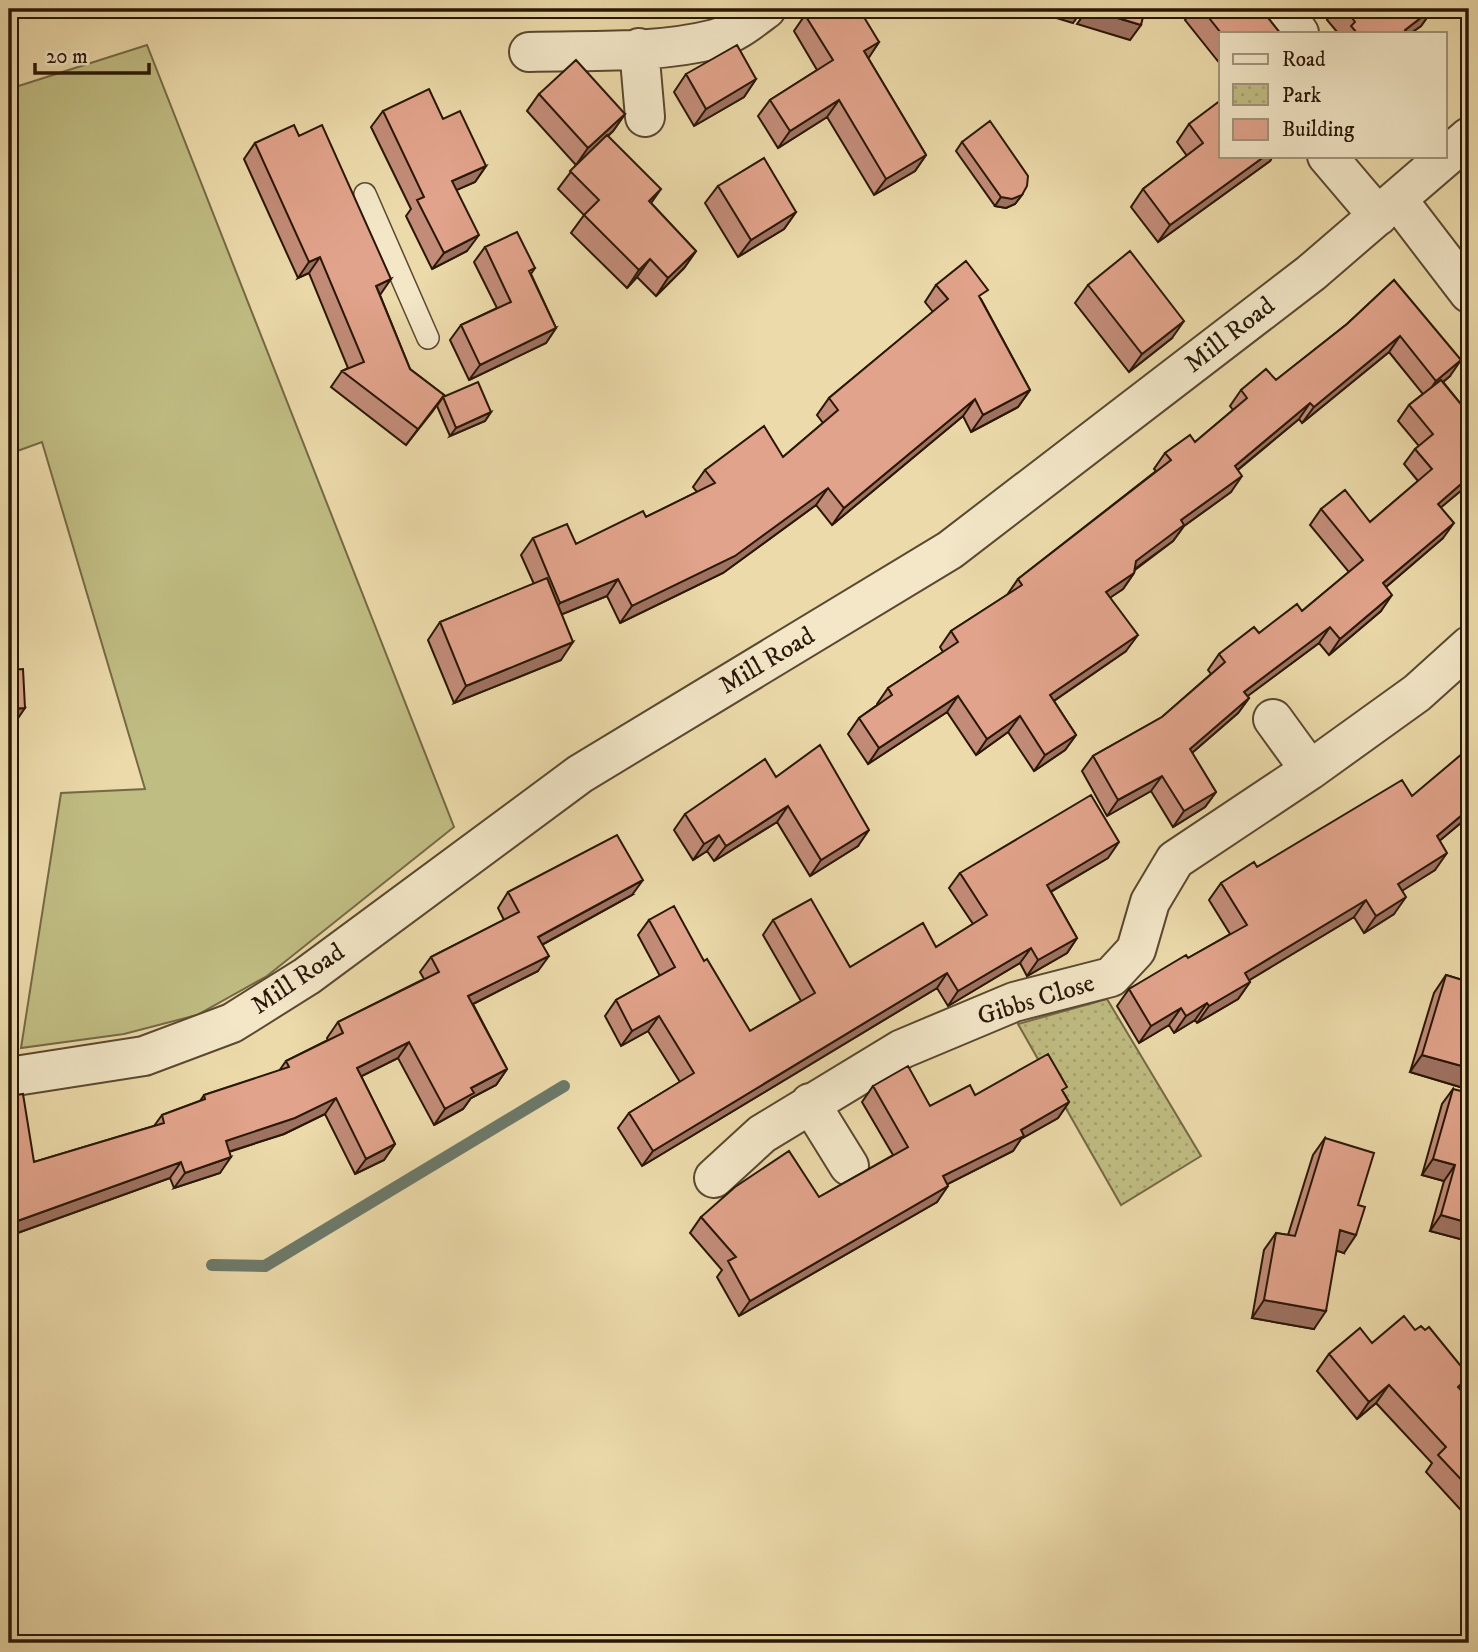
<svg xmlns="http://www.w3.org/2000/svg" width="1478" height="1652" font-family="'IM FELL DW Pica',serif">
  <defs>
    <pattern id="park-dots" width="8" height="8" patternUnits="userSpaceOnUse" patternTransform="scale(1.75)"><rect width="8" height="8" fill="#c0bd83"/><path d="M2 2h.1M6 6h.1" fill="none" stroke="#a5a270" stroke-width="1.8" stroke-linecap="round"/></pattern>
  </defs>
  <rect width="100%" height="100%" fill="#ecdaaa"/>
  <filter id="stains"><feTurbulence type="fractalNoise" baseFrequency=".00286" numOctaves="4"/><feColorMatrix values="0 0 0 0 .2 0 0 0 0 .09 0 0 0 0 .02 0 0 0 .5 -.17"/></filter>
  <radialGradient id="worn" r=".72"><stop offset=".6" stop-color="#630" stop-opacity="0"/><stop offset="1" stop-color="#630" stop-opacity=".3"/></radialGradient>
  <path fill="url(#park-dots)" stroke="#746a45" stroke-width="2" d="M1107,999L1201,1156L1121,1205L1018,1024Z"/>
  <path fill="#c0bd83" stroke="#746a45" stroke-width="2" d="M147,45L454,827L267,976L197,1015L124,1034L21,1048L61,793L145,789L42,442L9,454V89Z"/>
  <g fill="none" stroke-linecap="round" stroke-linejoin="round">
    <path stroke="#6c7969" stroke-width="12" d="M212,1265L265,1266L564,1086"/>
    <defs>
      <path id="lane" d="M365,194L428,338"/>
      <path id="street" d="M1281,9L1299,33
        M639,48L645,117
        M529,52C590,50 656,54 715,39C734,34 750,21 766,9
        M1327,156L1378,216
        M1397,199L1469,293
        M1273,719L1310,770
        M9,1077L144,1056L232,1023L307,976L580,774L950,550L1311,273L1469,137
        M810,1103L849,1166
        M714,1178L762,1134L902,1049L1014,1002L1111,977L1136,950L1150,902L1175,860L1310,770L1417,693L1469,646"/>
    </defs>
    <use href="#lane" stroke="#5a4830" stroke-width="24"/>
    <use href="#street" stroke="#5a4830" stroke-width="42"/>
    <use href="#lane" stroke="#f3e7c8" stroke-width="21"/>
    <use href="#street" stroke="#f3e7c8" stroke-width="38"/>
  </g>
  <path fill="#c28c78" stroke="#291707" stroke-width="2" d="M1193,9H1261L1280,33H1221V65L1185,20Z
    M1335,9H1433L1421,26L1411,33H1338L1327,20Z
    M805,15L879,42L868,58L926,155L915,171L874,195L827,117L778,148L758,116L770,100L817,70L794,31Z
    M686,74L756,79L744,97L694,126L674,92Z
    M539,94L625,114L613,131L608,136L651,203L696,251L684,268L656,296L637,277L627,288L571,233L584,215L558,189L576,165L527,111Z
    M383,111L486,166L475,182L456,190L467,251L432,269L406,216L411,209L371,127Z
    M1189,124L1270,161L1158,242L1131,207L1143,189L1187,156L1177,142Z
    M962,142L1022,195L1015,204L1006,208L995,206L956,151Z
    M255,143L380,295L410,369L444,395L406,445L331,387L342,371L348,368L309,273L298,278L244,159Z
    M718,186L796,212L784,229L738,257L705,203Z
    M485,247L535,268L531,274L556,328L546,343L469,380L450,340L461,325L497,308L474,262Z
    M1394,280L1450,376L1443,382L1469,414V484L1441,507L1443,538L1386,587L1381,611L1329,655L1319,643L1247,696L1249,698L1238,713L1192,753L1216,792L1205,807L1173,827L1151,791L1107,816L1082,771L1093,756L1162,717L1211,674L1208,670L1219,654L1302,611L1349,572L1310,525L1321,509L1370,522L1418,481L1404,464L1415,449L1419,446L1398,421L1409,405L1423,394L1389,352L1302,423L1299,419L1238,470L1231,492L1184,526L1173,541L1135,570L1134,573L1123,589L1110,597L1126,651L1054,701L1076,735L1065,750L1034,771L1008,732L976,755L947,712L868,764L848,734L859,718L877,705V704L888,688L943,652L940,647L951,631L1007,595L1018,579L1156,471L1154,469L1165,453L1195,442L1233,410L1230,406L1241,390L1276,380L1347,324Z
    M936,285L981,299L1030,390L1018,407L971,432L963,416L832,525L816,505L723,573L620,623L607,596L562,614L561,660L454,703L428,640L440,622L534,584L521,555L533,538L576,544L646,517L697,492L693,487L705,470L783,457L823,423L817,415L829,398L933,312L925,302Z
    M1088,285L1172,338L1129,372L1075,303Z
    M443,397L491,412L485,421L450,436L437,406Z
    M776,777L858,846L810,876L777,822L714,861L707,851L693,860L674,830L685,814Z
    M1412,796L1469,816L1439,841L1435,870L1402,890L1394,914L1364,933L1354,917L1249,980L1250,982L1238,999L1197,1023L1195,1020L1174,1033L1169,1025L1139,1043L1117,1006L1129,989L1188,958L1230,934L1209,900L1221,883Z
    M1108,858L1051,892L1077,938L1067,953L1027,976L1020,963L948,1006L937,988L642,1166L618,1128L629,1113L680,1082L648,1031L621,1046L605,1016L616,1000L660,976L638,935L649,920L704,961L750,1031L801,1001L763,935L773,920L850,967L936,947L973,924L949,888L960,873Z
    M508,892L632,895L542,945L538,971L473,1004L507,1069L496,1085L471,1098L463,1109L434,1125L398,1058L361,1076L395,1144L384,1160L355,1174L325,1114L284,1134L229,1152L220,1173L174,1188L170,1178L9,1236V1096L34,1162L154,1126L162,1115L200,1101L204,1095L279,1071L286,1061L328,1040L327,1038L338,1022L424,979L420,972L431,957L504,920L498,908Z
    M1446,975L1469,982V1086L1467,1089L1410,1072L1434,993Z
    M873,1086L930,1106L975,1095L1063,1092L1069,1102L1058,1118L1021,1139L1013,1151L947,1184L937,1202L739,1316L717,1277L722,1270L690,1233L701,1217L819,1197L893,1155L862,1102Z
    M1453,1089L1464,1240L1430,1231L1444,1181L1422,1175L1442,1104Z
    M1325,1138L1344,1253L1337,1250L1314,1329L1252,1318L1264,1250L1276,1233L1288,1235L1313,1155Z
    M1372,1343L1460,1389L1469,1399V1519L1426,1472L1432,1463L1376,1403L1357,1419L1317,1371L1329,1354Z"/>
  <path fill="#9e7261" stroke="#291707" stroke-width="2" d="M1034,9H1083L1073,23L1033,11Z
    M1088,9L1141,25L1130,40L1077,24Z
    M1433,9L1421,26L1411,33H1403L1405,30Z
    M879,42L868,59L864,51Z
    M756,79L744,97L694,126L706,109Z
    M839,100L827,117L778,148L790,131Z
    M625,114L613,131L576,165L588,148Z
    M926,155L915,171L874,195L886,179Z
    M1265,156H1273L1270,161L1158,242L1170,225Z
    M486,166L475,182L441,197L452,181Z
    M661,189L649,206V201Z
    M1022,195L1015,204L1006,208L995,206L1001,197Z
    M796,212L784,229L738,257L751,240Z
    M479,235L467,251L432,269L444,253Z
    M696,251L684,268L656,296L668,278Z
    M320,257L309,273L298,278L309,262Z
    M650,259L637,277L627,288L639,270Z
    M391,279L380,295L376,286Z
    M1184,321L1172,338L1129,372L1142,354Z
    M556,328L546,343L469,380L480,365Z
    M1400,336L1389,352L1302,423L1314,407Z
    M1461,360L1450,376L1425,397L1436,381Z
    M1030,390L1018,407L971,432L983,415Z
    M444,395L433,411L406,445L418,429Z
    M975,399L963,416L832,525L844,508Z
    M1310,403L1299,419L1224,481L1235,466Z
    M491,412L485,421L450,436L456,428Z
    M1242,476L1231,492L1184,526L1173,541L1125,576L1136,561L1181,520Z
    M1469,477V484L1427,519L1438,504Z
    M828,488L816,505L723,573L620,623L632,606Z
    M1454,523L1443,538L1372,599L1383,583Z
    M14,536L9,545V537Z
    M1134,573L1123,589L1095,608L1106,592Z
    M618,579L607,596L548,620L560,603Z
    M1392,595L1381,611L1329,655L1340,639Z
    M1330,627L1319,643L1233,707L1244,692Z
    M1138,635L1126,651L1039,711L1050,695Z
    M573,642L561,660L454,703L466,686Z
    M958,696L947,712L868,764L879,748Z
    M1249,698L1238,713L1179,764L1190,749Z
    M25,708L14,724L9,725V709Z
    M1020,716L1008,732L976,755L987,739Z
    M1076,735L1065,750L1034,771L1045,755Z
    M1162,776L1151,791L1107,816L1118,800Z
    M1216,792L1205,807L1173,827L1184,811Z
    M788,806L777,822L714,861L726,846Z
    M1469,809V816L1425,853L1437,836Z
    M869,830L858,846L810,876L821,860Z
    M719,835L707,851L693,860L704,844Z
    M1119,842L1108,858L1036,900L1047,885Z
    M1447,853L1435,870L1386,901L1398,884Z
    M643,880L632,895L527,953L538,937Z
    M1406,897L1394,914L1364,933L1376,916Z
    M1366,900L1354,917L1233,990L1245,973Z
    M1077,938L1067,953L1027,976L1038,960Z
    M1031,948L1020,963L948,1006L958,991Z
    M549,956L538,971L457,1012L468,996Z
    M947,973L937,988L642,1166L653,1151Z
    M1250,982L1238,999L1197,1023L1209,1006Z
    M1207,1003L1195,1020L1174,1033L1186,1016Z
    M1181,1008L1169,1025L1139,1043L1151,1026Z
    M659,1016L648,1031L621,1046L632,1031Z
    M409,1042L398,1058L346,1084L357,1068Z
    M1422,1055L1469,1068V1086L1467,1089L1410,1072Z
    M507,1069L496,1085L471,1098L463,1109L434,1125L445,1109L471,1088Z
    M336,1098L325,1114L284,1134L215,1156L226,1141Z
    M1069,1102L1058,1118L1021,1139L1013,1151L932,1192L943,1176Z
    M395,1144L384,1160L355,1174L366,1159Z
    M231,1157L220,1173L174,1188L185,1173Z
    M1433,1159L1455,1165L1444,1181L1422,1175Z
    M181,1162L170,1178L9,1236V1224Z
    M948,1186L937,1202L739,1316L750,1301Z
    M1441,1215L1469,1223V1232L1464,1240L1430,1231Z
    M1340,1230L1356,1235L1344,1253L1328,1248Z
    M1264,1300L1326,1311L1314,1329L1252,1318Z
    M1469,1377L1457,1394L1458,1387Z
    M1389,1385L1376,1403L1357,1419L1369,1402Z"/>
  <path fill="#e1a38b" stroke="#291707" stroke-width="2" d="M815,9H859L879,42L864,51L926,155L886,179L839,100L790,131L770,100L833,60L805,15Z
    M1088,9H1145L1141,25Z
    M1202,9H1261L1280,33H1221Z
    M1345,9H1432L1405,30L1408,33H1357L1351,26L1355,22Z
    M737,45L756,79L706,109L686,74Z
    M576,60L625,114L588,148L539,94Z
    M429,89L443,119L460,111L486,166L452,181L479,235L444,253L417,200L424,197L383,111Z
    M1221,100V156H1265L1170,225L1143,189L1203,143L1189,124Z
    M990,121L1028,176L1027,186L1022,195L1012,199L1001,197L962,142Z
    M294,125L299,136L322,125L391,279L376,286L410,369L444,395L418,429L342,371L364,362L320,257L309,262L255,143Z
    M607,135L661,189L649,201L696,251L668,278L650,259L639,270L584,215L599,200L570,171Z
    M764,158L796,212L751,240L718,186Z
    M517,232L535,268L529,271L556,328L480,365L461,325L511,302L485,247Z
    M1130,251L1184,321L1142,354L1088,285Z
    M966,261L988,290L979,296L1030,390L983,415L975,399L844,508L828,488L735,556L632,606L618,579L560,603L533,538L567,524L576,544L643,511L646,517L715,483L705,470L764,426L783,457L838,410L829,398L948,299L936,285Z
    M1394,280L1461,360L1436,381L1400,336L1314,407L1310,403L1235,466L1242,476L1181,520L1184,525L1136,561L1134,573L1106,592L1138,635L1050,695L1076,735L1045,755L1020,716L987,739L958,696L879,748L859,718L892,695L888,688L958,642L951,631L1022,585L1018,579L1171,460L1165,453L1190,435L1195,442L1247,398L1241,390L1266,369L1276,380L1347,324Z
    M1441,380L1469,414V477L1438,504L1454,523L1383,583L1392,595L1340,639L1330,627L1244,692L1249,698L1190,749L1216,792L1184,811L1162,776L1118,800L1093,756L1162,717L1225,662L1219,654L1254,627L1259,633L1297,604L1302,611L1363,560L1321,509L1345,490L1370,522L1432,469L1415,449L1433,434L1409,405Z
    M478,382L491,412L456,428L443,397Z
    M9,489H11L14,536L9,537Z
    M547,578L573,642L466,686L440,622Z
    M23,669L25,708L9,709V670Z
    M820,745L869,830L821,860L788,806L726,846L719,835L704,844L685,814L765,759L776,777Z
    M1469,748V809L1437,836L1447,853L1398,884L1406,897L1376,916L1366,900L1245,973L1250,982L1209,1006L1207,1003L1186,1016L1181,1008L1151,1026L1129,989L1186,955L1188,958L1247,925L1221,883L1254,862L1257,867L1402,780L1412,796Z
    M1091,795L1119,842L1047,885L1077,938L1038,960L1031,948L958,991L947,973L653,1151L629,1113L694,1073L659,1016L632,1031L616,1000L675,967L649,920L674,906L704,961L707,959L750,1031L815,993L773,920L811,899L850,967L923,923L936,947L987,915L960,873Z
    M617,835L643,880L538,937L549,956L468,996L507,1069L471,1088L474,1093L445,1109L409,1042L357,1068L395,1144L366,1159L336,1098L295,1118L226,1141L231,1157L185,1173L181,1162L9,1224V1096L23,1094L34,1162L164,1123L162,1115L205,1099L204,1095L289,1067L286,1061L343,1033L338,1022L439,972L431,957L519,912L508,892Z
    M1446,975L1469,982V1068L1422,1055Z
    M1048,1054L1067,1087L1062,1090L1069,1102L1021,1130L1024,1136L943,1176L948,1186L750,1301L728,1261L736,1257L701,1217L735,1187L789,1151L819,1197L908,1147L873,1086L908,1066L930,1106L970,1085L975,1095Z
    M1453,1089L1469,1093V1223L1441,1215L1455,1165L1433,1159Z
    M1325,1138L1374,1153L1358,1205L1365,1207L1356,1235L1340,1230L1326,1311L1264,1300L1276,1233L1295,1236Z
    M1404,1316L1415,1330L1421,1326L1425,1330L1429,1327L1469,1376L1458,1387L1469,1399V1488L1438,1455L1446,1447L1389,1385L1369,1402L1329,1354L1360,1328L1372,1343Z
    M29,1637L34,1643H21Z"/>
  <g text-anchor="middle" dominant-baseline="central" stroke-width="6" stroke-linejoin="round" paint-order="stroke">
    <g font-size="26" fill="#291707" stroke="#f3e7c8">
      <text transform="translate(1230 335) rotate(-38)">Mill Road</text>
      <text transform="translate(767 661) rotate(-31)">Mill Road</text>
      <text transform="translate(298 979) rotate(-34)">Mill Road</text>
      <text transform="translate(1036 1000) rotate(-17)">Gibbs Close</text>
    </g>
  </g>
  <rect width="1478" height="1652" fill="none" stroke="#ecdaaa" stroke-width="35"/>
  <rect x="10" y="10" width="1457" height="1631" fill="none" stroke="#291707" stroke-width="3.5"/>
  <rect x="18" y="18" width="1443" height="1617" fill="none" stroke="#291707" stroke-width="2"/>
  <rect x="1219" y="32" width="228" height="126" fill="#f3e7c8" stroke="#a2947b" stroke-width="2"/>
  <rect x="1233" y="54" width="35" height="10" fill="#f3e7c8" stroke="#a2947b" stroke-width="2"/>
  <text x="1282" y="66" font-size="21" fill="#291707">Road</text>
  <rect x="1233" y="84" width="35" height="21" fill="url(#park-dots)" stroke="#a2947b" stroke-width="2"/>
  <text x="1282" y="102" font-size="21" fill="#291707">Park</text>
  <rect x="1233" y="119" width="35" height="21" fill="#e1a38b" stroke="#a2947b" stroke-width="2"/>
  <text x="1282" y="136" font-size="21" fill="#291707">Building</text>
  <path d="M35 63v10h114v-10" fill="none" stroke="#291707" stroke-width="3.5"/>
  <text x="46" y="63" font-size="21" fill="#291707" stroke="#f3e7c8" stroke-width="5" paint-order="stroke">20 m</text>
  <rect width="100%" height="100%" filter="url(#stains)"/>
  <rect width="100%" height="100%" fill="url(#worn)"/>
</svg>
